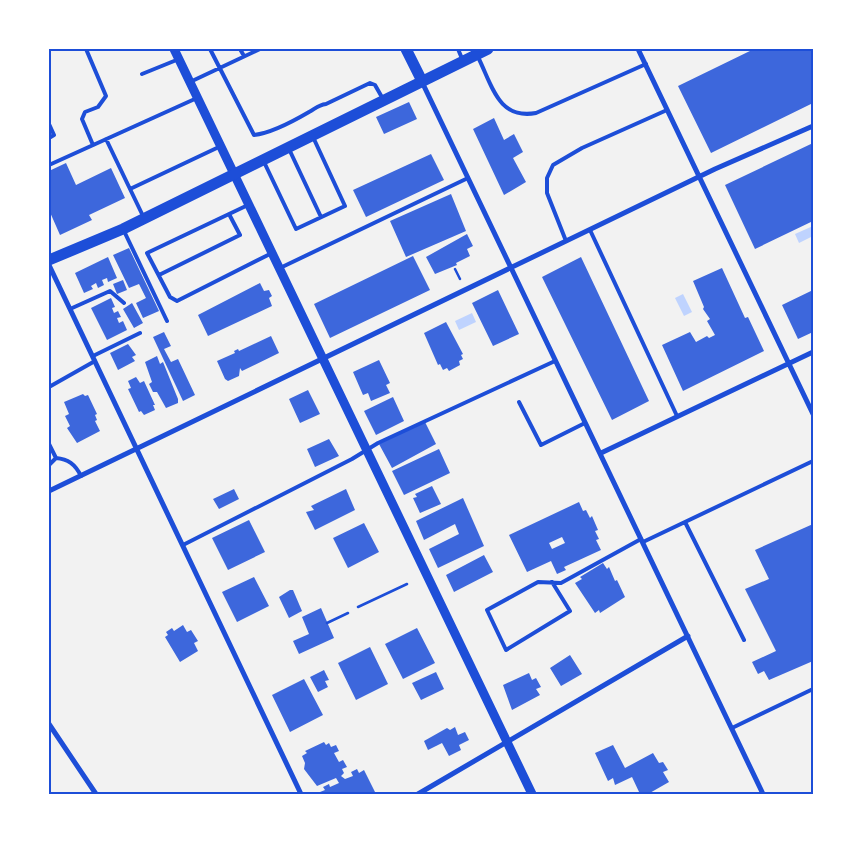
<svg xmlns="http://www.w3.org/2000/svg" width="862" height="843" font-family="Roboto,sans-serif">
  <rect width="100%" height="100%" fill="#f2f2f2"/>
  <path fill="#bfd3fe" d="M813,226V236L799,243L795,234Z
    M683,294L692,312L684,316L675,298Z
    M472,313L476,322L459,330L455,321Z"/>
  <path fill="#3d67dc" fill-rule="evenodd" d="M754,49H813V103L711,153L678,86Z
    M409,102L417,119L384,134L376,117Z
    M494,118L504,140L514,134L523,152L513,158L526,182L504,195L473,129Z
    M813,143V221L755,249L725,185Z
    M431,154L444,180L366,217L353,190Z
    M66,163L76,185L111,168L125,198L89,215L92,220L60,235L49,210V171Z
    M451,194L466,231L406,257L390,221Z
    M467,234L473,246L467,249L470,256L456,263L457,265L435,274L426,257Z
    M129,248L159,311L143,318L136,303L146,298L139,284L129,288L113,255Z
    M413,256L430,290L330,338L314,304Z
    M108,257L117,278L108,282L107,278L102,280L104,285L98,288L96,283L91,286L93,289L84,293L75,273Z
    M581,257L649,401L612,420L542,277Z
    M722,268L745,318L748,317L764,351L683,391L662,345L690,332L696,342L707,336L709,338L715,335L707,321L710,319L703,309L704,307L693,281Z
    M123,280L127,290L117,294L113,284Z
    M260,283L264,291L269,290L272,296L269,298L272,306L208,336L198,315Z
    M498,290L519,334L493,346L472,303Z
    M813,290V332L798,339L782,305Z
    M111,298L115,307L112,308L114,313L118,311L121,317L117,318L119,323L123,321L127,330L107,340L91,308Z
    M132,303L143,323L134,328L123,309Z
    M446,322L463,354L461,355L463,359L459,361L460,365L449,371L447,368L443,370L440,364L438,365L424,333Z
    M164,332L171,346L164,349L171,362L178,359L195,395L183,401L153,337Z
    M271,336L279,353L242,371L240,368L239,376L228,381L225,379L217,361L235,353L234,351L238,349L239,351Z
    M128,344L136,355L132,357L135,361L118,370L110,353Z
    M157,356L160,364L163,362L178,399V403L166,408L157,392H153L149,384L152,382L145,362Z
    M379,360L390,383L386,385L390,393L371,401L368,393L363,395L353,372Z
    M136,377L140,383L144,381L155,405H153L155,410L144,415L141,411L139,412L128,389L131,388L128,381Z
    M308,390L320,414L300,423L289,399Z
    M83,394L85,396L88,395L97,414L95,415L97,420L95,421L100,431L77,443L67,428L70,426L65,416L69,414L64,402Z
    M393,397L404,421L376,435L364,411Z
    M425,422L436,444L392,468L379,444Z
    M329,439L339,456L315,467L307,449Z
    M439,449L450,473L404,495L392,471Z
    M432,486L441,504L420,513L413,498L417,497L415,494Z
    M234,489L239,499L219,509L213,499Z
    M346,489L355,510L315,530L306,512L314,510L311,506Z
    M463,498L484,546L438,568L429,549L459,534L455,524L424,540L416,521Z
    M579,502L583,511L586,510L590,518L592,516L598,530L595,531L599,539L596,540L601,550L564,567L566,570L557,574L551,561L527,572L509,535ZM562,537L565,543L552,549L549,543Z
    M249,520L265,552L228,570L212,538Z
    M364,523L379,552L348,568L333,538Z
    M813,524V661L769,680L764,671L758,674L752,662L776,651L745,589L769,579L755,550Z
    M484,555L493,572L454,592L446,575Z
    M603,563L607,569L609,567L615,581L617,580L625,597L600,613L599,610L595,613L575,583L582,579L580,577Z
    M254,577L269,606L237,622L222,592Z
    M290,590H293L302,611L289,618L279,597Z
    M321,608L334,638L299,654L293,641L309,634L302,617Z
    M183,625L187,632L191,630L198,641L194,643L198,651L180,662L165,637L168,635L166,632L172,628L174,631Z
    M417,628L435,663L403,679L385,644Z
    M370,647L388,684L356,700L338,663Z
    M570,655L582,674L561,686L550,668Z
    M324,670L329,680L325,681L328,687L318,692L310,677Z
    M436,672L444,689L421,700L412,683Z
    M529,673L532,680L536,678L541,687L536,689L540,695L512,710L503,685Z
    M304,679L323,715L290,732L272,695Z
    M455,727L458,735L465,732L469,740L459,745L461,750L449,756L442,743L428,750L424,741L447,728L450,730Z
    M324,742L326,745L329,743L331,747L336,745L339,751L334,753L339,762L343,760L347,767L342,769L344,773L341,776L345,779L353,776L351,772L357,769L359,773L364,770L376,794H321L320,792L325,790L323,787L329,784L330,787L339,783L336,778L317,786L304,769L305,763L302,756L307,753L305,751Z
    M613,745L625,768L653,753L659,763L663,762L668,770L663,772L669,782L648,794H640L632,777L615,785L613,778L608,781L595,753Z"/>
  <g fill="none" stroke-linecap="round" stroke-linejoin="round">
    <path stroke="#1d4ed8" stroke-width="2.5" d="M455,269L460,279
      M358,607L407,584
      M327,623L348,613"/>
    <path stroke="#1d4ed8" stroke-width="4" d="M86,49L106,96L98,107L85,112L82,119L93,145
      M210,49L254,135C272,133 292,122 309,112C315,109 318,105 326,104L370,83L375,85L383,99
      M240,49L244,56
      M458,49L463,61
      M478,57C492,85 498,120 536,113L646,64
      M142,74L179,59
      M190,82L260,49
      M49,124L54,135L49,138
      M106,139L143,216
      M289,149L321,217
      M264,162L296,229L345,206L313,137
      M49,165L197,98
      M130,189L221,146
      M248,205L147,253L170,297L177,301L272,253
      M590,230L677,416
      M124,231L167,321
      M566,241L547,193V178L553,165L582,148L667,110
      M280,268L468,178
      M159,275L240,235L229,214
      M70,309L110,291L124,303
      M93,356L140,333
      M49,387L95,361
      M519,402L541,445L585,423
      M49,444L56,458
      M56,458C68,459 75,464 81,476
      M49,465L56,458
      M685,522L744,640
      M643,542L813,461
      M183,545L352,459L378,443L555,361
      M552,582L570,611L506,650L487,610L538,582L561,583L641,539
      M732,728L813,689"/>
    <path stroke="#1d4ed8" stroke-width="5" d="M638,49L813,414
      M422,82L763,794
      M49,265L301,794
      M601,453L813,352
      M49,491L715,169L813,126
      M49,724L96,794
      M418,794L688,636"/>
    <path stroke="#1d4ed8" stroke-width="9" d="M174,49L532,794"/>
    <path stroke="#1d4ed8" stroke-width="11" d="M406,49L422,81
      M49,260L123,229L488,49"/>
  </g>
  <rect width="862" height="843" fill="none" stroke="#ffffff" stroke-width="100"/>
  <rect x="50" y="50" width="762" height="743" fill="none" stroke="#1d4ed8" stroke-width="2"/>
</svg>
